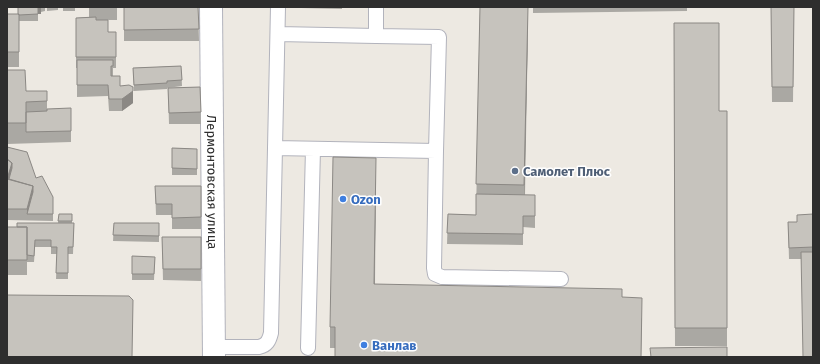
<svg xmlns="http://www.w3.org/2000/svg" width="820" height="364" font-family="'Fira Sans',sans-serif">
  <rect width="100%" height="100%" fill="#ede9e2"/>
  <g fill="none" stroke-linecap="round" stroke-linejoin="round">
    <defs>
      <path id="service" d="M376,7V36L439,37L436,151
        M278,34L376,36
        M275,148L278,7
        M214,347H259C267,345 269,341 271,333L275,148L436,151L434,268L435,274L442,277L561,279
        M308,348L313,149"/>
      <g id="minor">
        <path id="s1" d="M211,7L214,357"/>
      </g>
    </defs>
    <use href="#service" stroke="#b2b3bc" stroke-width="16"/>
    <use href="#minor" stroke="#b2b3bc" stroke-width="24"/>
    <use href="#service" stroke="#fff" stroke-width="14"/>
    <use href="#minor" stroke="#fff" stroke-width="22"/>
  </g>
  <path fill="#aaa8a3" d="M18,7H45V11L41,12V14H38V21H19V67H7V14H18Z
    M47,7H58V10L47,11Z
    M63,7H75V11H63Z
    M89,7H117V20H96L108,32H116V68H113V76L133,103L122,111H109L108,96L77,97V68H76V18L89,17Z
    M124,7H198L199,41H124Z
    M301,7H342V9L301,8Z
    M480,7L528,26L525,195H535V228L523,227V245L447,244L448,214L476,215Z
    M533,7H687V11L533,13Z
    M771,7H794L793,102H772Z
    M674,23L719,111H727V346H675Z
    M181,66L182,86L167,88V89L134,91L133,68Z
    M7,70L26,91H47V109L71,131V142L7,144Z
    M200,87L201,124H169L168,88Z
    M7,147L36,178L53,197V221L7,220Z
    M172,148L197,149V175H172Z
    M376,179L375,284L622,297L642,319L641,357H335V348H330V327Z
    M155,186H201V229H172V215H156Z
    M59,214H72V223H74L73,254H68V279H56L57,254H51V247H35L34,262H27V242V275H7V227H17L58,223Z
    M813,214V357L801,259H789L788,222H797Z
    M114,223H159V242L113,241Z
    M162,237H201V281L163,280Z
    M132,256L155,257L154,280H132Z"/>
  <path fill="#8b8884" d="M41,7V14H38V8Z
    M528,7V26L524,206V185Z
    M133,87V103L122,111V99Z
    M376,158V179L374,306V284Z
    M12,163V174L9,185L7,179Z
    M33,186V198L27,214V209Z"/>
  <path fill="#c6c3bd" stroke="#8b8884" d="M18,7H41L38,8V14L19,15L18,14Z
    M124,7H198L199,29L124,30Z
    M480,7H528L524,185L476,184Z
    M771,7H794L793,87H772Z
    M7,14H19V52H7Z
    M96,17V20H108V32H116V57H76V18Z
    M674,23H719V111H727V328H675Z
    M77,60H113V66H111V76H120V86L129,85L133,87V91L122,99H109L108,85H77Z
    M181,66L182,80L167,81V83L134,85L133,68Z
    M7,70H25L26,91H47V101L26,102V123H7Z
    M200,87L201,112L169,113L168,88Z
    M71,108V131L26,132V112L47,111V109Z
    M7,147L27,152L36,178L42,176L53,197V214H27L33,192V186L9,179L12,168V163L7,159Z
    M172,148L197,149V169L172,168Z
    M333,157L376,158L374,284L622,289V297L642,298L641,357H335V327H330Z
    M7,159L12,163L7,179L33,186L27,209H7Z
    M155,186H201V217L172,218V204H156Z
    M476,194L535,195V216H523V234L447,233L448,214L476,215Z
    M59,214H72V221H58Z
    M813,214V247L789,248L788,222H797V215Z
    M17,223H74L73,247H68V273H56L57,247H51V240H35L34,256L27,255V227H17Z
    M114,223H159V236L113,235Z
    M7,227H27V260H7Z
    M162,237H201V269H163Z
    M801,252H813V357H803Z
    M132,256L155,257L154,274H132Z
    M7,295L129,296L133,300L132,357H7Z
    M727,347V357H651L650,348Z"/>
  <circle fill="#5c6f8a" stroke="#fff" stroke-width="1.5" cx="515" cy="171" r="4"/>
  <g fill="#3f7fe0" stroke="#fff" stroke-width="1.5">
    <circle cx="343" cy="199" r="4"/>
    <circle cx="364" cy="345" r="4"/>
  </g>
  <g text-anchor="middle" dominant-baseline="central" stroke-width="3" stroke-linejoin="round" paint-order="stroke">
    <g font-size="13" font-weight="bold" fill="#4e5e75" stroke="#fff" text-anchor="start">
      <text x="523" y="171">Самолет Плюс</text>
    </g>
    <g font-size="13" fill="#2e2e2e" stroke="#fff">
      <text stroke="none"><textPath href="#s1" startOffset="175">Лермонтовская улица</textPath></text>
    </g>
    <g font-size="13" font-weight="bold" fill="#366cbe" stroke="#fff" text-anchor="start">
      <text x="351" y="199">Ozon</text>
      <text x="372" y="345">Ванлав</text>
    </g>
  </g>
  <rect width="820" height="364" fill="none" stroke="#2e2e2e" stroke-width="16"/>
</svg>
